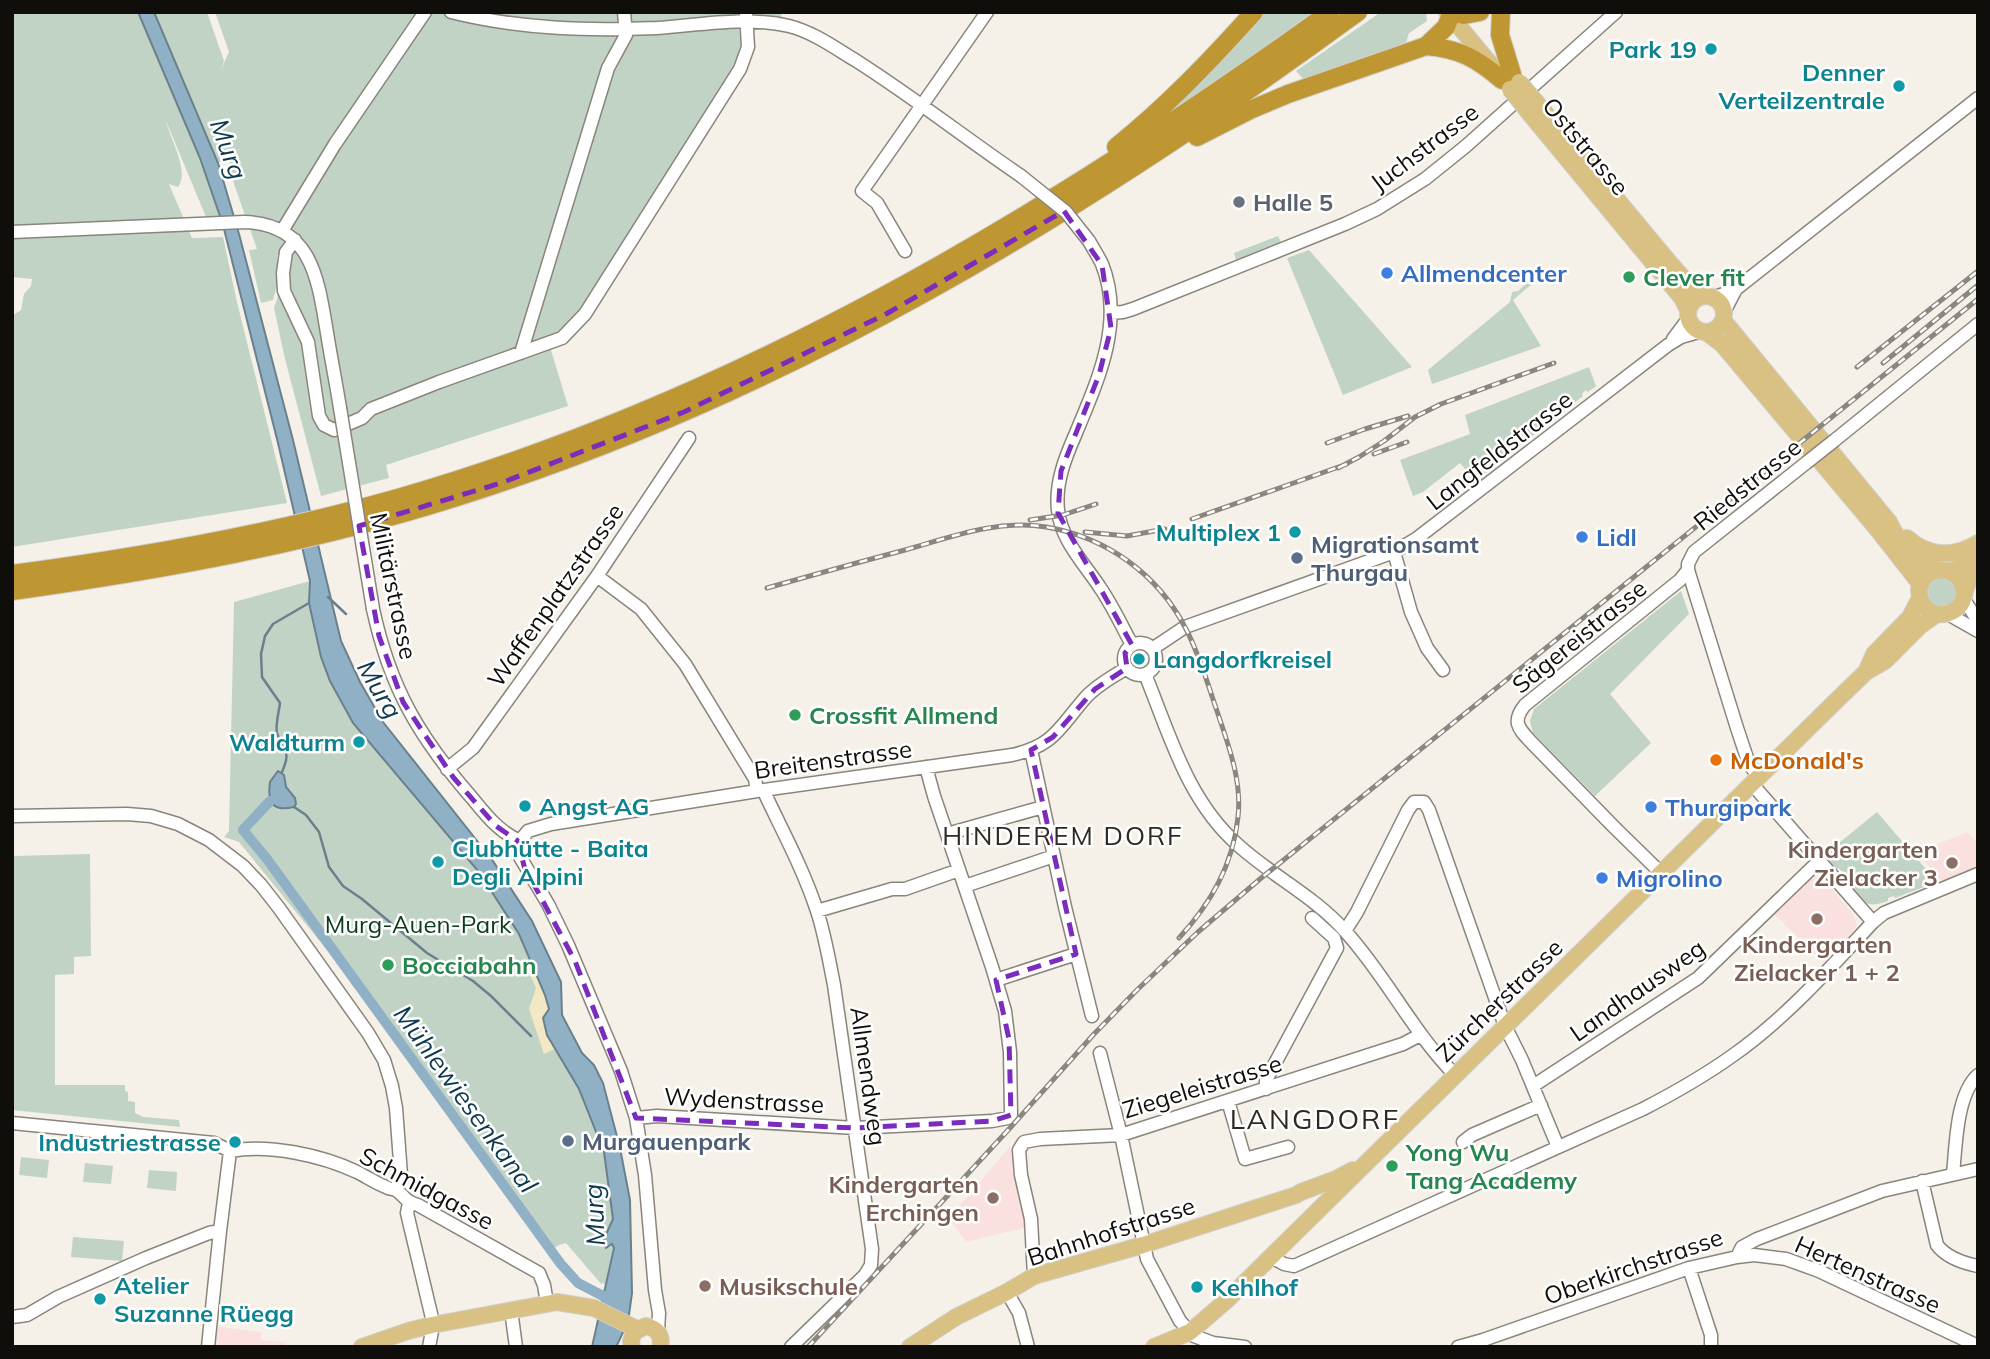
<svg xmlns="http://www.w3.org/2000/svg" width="1990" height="1359" font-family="Mulish,sans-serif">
  <rect width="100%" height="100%" fill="#f6f1e8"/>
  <path fill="#fbe0e0" d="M1968,832L1978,844V874L1946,887L1917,852Z
    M1817,877L1825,881L1853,914L1857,924L1852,934L1824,963L1774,914L1808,881Z
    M1010,1146L1028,1227L966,1242L949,1218Z
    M217,1327L261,1332V1340L284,1342L285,1347H215Z"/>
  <path fill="#c1d3c5" d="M12,12H95L96,14V12H138L200,158L220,216L206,217L166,121C170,138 190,172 178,187L169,184L192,238L223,237L237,302L287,503L12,547V313L15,314L21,310L24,294L31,286L32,279L12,277Z
    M154,12H207L224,61L221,70L229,52L215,12H779L783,18L737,13L741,44L735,67L580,312L558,332L547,337L568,406L386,465L389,478L321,496L285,359L274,308L290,259L277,255V284L273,300L261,303L249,250L257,249L234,184L228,157L218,163Z
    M1259,12H1313L1237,67L1144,130Z
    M1381,12H1426L1427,21L1409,33L1405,46L1305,81L1296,71Z
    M1278,236L1281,242L1236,260L1234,253Z
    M1309,250L1412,367L1343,395L1287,258Z
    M1529,281L1532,284L1513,300L1541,346L1432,384L1428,370L1510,302L1512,292L1518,291Z
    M1589,367L1596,386L1588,392L1586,390L1582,394L1583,396L1475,481L1460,463L1423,492L1413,496L1400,460L1470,434L1465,415Z
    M1928 592a14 14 0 1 1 28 0a14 14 0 1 1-28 0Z
    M310,581L346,710L353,723L479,872L519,934L542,961L547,1035L579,1089L604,1152L613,1219L602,1240L605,1249L612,1246L613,1249L605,1285L602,1282V1285L566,1243L559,1245L549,1252L543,1241L406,1047L239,842L224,837L229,831L234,602Z
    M1681,591L1689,614L1610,694L1651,743L1595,796L1533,733L1530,721L1534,709Z
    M1877,812L1937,882L1895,898L1894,896L1888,898V901C1864,910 1862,900 1845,884L1848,880L1839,868L1835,871L1823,856Z
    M90,854L91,956L74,957V974L55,975V1085H125V1091L128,1092V1101L135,1102V1113L143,1117L179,1120L180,1127L12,1110V856Z
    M21,1157L49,1160L47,1178L19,1175Z
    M85,1163L113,1166L111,1184L83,1182Z
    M149,1170L177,1172L176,1191L147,1188Z
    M73,1237L124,1241L122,1261L71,1257Z"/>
  <path fill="#f2e8c3" d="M535,967L548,995L549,1009L547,1017L555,1049L544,1054L529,1009L536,988L529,972Z"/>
  <path fill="#90b1c5" stroke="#6a808d" stroke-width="2" d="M138,12H154L218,163L239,234L293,440L341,641L360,682L383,722L493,861L532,921L561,982L562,1015L582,1053L594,1065L603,1083L620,1148L630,1200L632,1293L628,1322L616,1347H592L614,1248L612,1244L606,1248L603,1241L613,1219L604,1152L579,1089L547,1035L543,1018L549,1009L545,995L519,934L479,872L353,723L330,681L321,657L309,603L310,581L278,443L223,225L200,158Z
    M278,771L284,775L286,787L295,798L296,804L294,807C273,812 267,803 270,782Z"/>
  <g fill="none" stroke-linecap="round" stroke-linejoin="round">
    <path stroke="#6a808d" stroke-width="2.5" d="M328,597L346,614
      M282,772C292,749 283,753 277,733C275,725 279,712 280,703L262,677L261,654L265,636L273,624L309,603
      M294,807L306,815L319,832L329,867L343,886L362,899L427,953L473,981L491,996L531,1036"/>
    <path stroke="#90b1c5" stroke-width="10" d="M270,801L243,830L267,859L560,1263L578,1283L603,1296L611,1306"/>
    <defs>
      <path id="minor" d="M451,12C519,29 588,31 657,28C701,25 745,16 789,26C813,32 835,48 855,60C912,96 965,138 1021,176
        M282,231L335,144L425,12
        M12,232L244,222C312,224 318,279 327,333C331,358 336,383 340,408
        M295,240L286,252L283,273L284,291L308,342L319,416L324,425L334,430L362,418L371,409L439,382L562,338L585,314L740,69L748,47L746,12
        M1089,241C1093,248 1098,256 1102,264C1125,322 1098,380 1076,433C1065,458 1055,483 1058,510C1061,541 1085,564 1101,589C1113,607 1122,626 1132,645
        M905,251L877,203L862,191L987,12
        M1713,298L1736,289L1978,98
        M1724,312L1736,289
        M1111,313L1123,312L1133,309L1345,224L1377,209L1425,179L1466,146L1616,12
        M1673,339L1685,323L1688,318
        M521,353L608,68L626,35L624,12
        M1835,440L1978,324
        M1394,552L1411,612L1427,648L1443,670
        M597,576L641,609L685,664L755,779L757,791
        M1963,598L1978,621
        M373,609C390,688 419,737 472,798C486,815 499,832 520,841
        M1948,614L1978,631
        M1124 659a16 16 0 1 1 32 0a16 16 0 1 1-32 0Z
        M1152,649L1185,627L1372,560L1394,552L1416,539L1668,345L1681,337L1699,332
        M1145,674C1170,735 1187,800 1238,845C1272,876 1314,896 1345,931C1386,976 1412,1031 1455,1075
        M1031,750L1065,907L1092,1016
        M447,769L473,748L597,576L689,438
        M1759,777L1749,764L1737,728L1688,570V564L1694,552L1806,463
        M1752,784L1873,922
        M765,790L766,796C784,834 804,871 817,911C825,935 829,960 834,985L872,1249L871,1265L865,1275L791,1347
        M12,816L127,814L151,816L178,824L209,840L243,866L261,885L279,908L368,1033L384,1060L392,1086L396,1108L401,1175L396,1190
        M947,834L1043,807
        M520,841L528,831L551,824L757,791L1012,755C1055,746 1060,726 1087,696C1098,685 1113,676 1127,668
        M520,841V857L548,904L568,945L621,1071L636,1118L645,1175L655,1290L659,1313L658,1332
        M1661,873L1614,827L1532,743C1519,729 1511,722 1525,705L1680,580L1688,570
        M965,886L1054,856
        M817,911L892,889H905L959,870
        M1345,931L1357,912L1408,810L1414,802H1424L1429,810L1505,1026L1522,1060L1558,1147
        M996,980L1076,954
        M1100,1053L1121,1135L1147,1259L1180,1321L1194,1336L1213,1343L1245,1347
        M1533,1086L1698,978L1818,862
        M1266,1089V1080L1337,948L1334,938L1312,918
        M1228,1101L1245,1159L1288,1147
        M636,1118L657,1116L855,1128L992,1121L1008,1118L1011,1115L1010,1052L1005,1011L992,967L934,796L926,767
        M12,1123L214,1143L230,1151
        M1463,1142L1472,1135L1541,1105
        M1953,1174C1956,1146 1956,1095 1978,1075
        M1922,1181L1937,1245C1946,1257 1963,1263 1978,1266
        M409,1203L407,1213L432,1318V1331L429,1347
        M1271,1257L1284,1264L1294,1266L1643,1109C1674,1093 1704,1076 1732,1056C1785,1019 1829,969 1873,922L1884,913L1978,874
        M1737,1257L1742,1247L1757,1239L1882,1191L1978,1169
        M1689,1268L1711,1335V1347
        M1034,1276L1031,1219L1021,1175L1019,1150L1024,1142L1040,1139L1121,1135L1403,1044L1420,1035
        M1007,1292L1019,1313L1028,1347
        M511,1310L516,1347
        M12,1317L27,1315L58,1297L146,1258L209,1233L220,1231L230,1151C269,1144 321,1155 357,1172C367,1177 376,1183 386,1187C389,1189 393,1189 396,1190C405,1196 405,1202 418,1205L539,1273L544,1285L547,1303
        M208,1347L220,1231
        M1458,1347L1483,1340L1689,1268L1737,1257L1754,1255L1786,1259L1819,1271L1978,1346"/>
      <path id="major" d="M1447,12L1497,72
        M1536,102L1669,262L1686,281L1706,296
        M1526,109L1682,298L1688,310
        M1688 314a18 18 0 1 1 36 0a18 18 0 1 1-36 0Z
        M1723,320L1889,522C1899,543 1916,562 1938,570
        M1707,333L1722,344L1878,530L1921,585
        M1907,538C1928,557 1954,558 1978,543
        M1950,572L1967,564L1978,553
        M1964,591C1957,555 1909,571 1921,600C1923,605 1927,610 1932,612C1942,617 1955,613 1961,604C1964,599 1964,593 1966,588C1968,581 1973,575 1978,569
        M1866,672L1874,654L1910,617L1920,598
        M362,1347L408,1331L432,1325L557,1302L594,1308L637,1329
        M632,1347L631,1341L634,1332L646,1326C657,1328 663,1336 660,1347
        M910,1347L956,1317L1007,1292L1034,1276L1143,1245L1296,1195L1301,1192L1336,1179L1353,1170
        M1154,1347L1190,1332L1227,1300L1839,698L1866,672L1885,661L1920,626L1937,614"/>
      <path id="highway" d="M1452,12L1464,15L1480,12
        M1501,12L1500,35L1512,74
        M1426,46C1460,49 1476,58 1502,80
        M1197,137L1250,110L1288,94L1426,46L1446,27L1452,12
        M1116,147C1167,106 1210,61 1254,12
        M12,574C142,557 272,534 398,498C738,400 1045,218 1330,12
        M12,591C163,570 312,543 457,497C785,394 1082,214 1358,12"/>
    </defs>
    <use href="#minor" stroke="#89847c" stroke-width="15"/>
    <use href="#major" stroke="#cfcfce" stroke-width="18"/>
    <use href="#highway" stroke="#cfcfce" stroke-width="20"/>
    <use href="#minor" stroke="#fff" stroke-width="12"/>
    <use href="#major" stroke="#d9c184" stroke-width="16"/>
    <use href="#highway" stroke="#bf9732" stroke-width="18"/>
    <defs>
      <path id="rail" d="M1883,363L1978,285
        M1857,367L1978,271
        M1327,443L1365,429L1408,416
        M1374,454L1407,442
        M1338,468L1359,457L1384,441L1415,417L1441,404L1554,363
        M1192,519L1347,464
        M1030,520L1063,515L1096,504
        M1085,532L1127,536L1165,529
        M767,588C813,575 859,562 905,550C951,537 998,519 1046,527C1106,537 1158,574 1186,629C1200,656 1208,685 1218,714C1229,747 1242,781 1238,817C1233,865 1211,903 1179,938
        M808,1347L1010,1128L1094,1034L1137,990L1198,932L1260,879L1978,299"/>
    </defs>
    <use href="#rail" stroke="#8a8680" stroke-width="5"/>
    <use href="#rail" stroke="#fff" stroke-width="2.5" stroke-dasharray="8" stroke-linecap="butt"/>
    <defs>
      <path id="minor-bridge" d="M1021,176L1066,212L1089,241
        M340,408L373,609
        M1806,463L1835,440"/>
      <path id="major-bridge" d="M1519,82L1536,102
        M1510,89L1526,109"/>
    </defs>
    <use href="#minor-bridge" stroke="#89847c" stroke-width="15" stroke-linecap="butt"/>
    <use href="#major-bridge" stroke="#cfcfce" stroke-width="18" stroke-linecap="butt"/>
    <use href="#minor-bridge" stroke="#fff" stroke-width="12"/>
    <use href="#major-bridge" stroke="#d9c184" stroke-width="16"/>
  </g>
  <path fill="none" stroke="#7b2cbf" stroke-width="5" stroke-dasharray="14 9" stroke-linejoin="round" d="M1064,211L1102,265L1111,328L1099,375L1061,471L1058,513L1132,645L1125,653L1127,668L1095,689L1053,737L1031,750L1076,954L996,980L1009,1039L1011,1115L992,1121L855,1128L636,1118L575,961L524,866L518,841L496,826L453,777L403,702L379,636L359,526L501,483L684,412L886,314Z"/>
  <g fill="#0f9aa8" stroke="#fff" stroke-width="2.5">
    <circle cx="1711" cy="49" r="7"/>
    <circle cx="1899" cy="86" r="7"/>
    <circle cx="1295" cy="532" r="7"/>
    <circle cx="1139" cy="659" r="7"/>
    <circle cx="359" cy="742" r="7"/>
    <circle cx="525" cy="806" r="7"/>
    <circle cx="438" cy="862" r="7"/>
    <circle cx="235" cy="1142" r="7"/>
    <circle cx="1197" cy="1287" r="7"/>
    <circle cx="100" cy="1299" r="7"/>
  </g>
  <circle fill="#6b7280" stroke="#fff" stroke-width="2.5" cx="1239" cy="202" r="7"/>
  <g fill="#3f7fe0" stroke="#fff" stroke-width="2.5">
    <circle cx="1387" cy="273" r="7"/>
    <circle cx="1582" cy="537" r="7"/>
    <circle cx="1651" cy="807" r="7"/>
    <circle cx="1602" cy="878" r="7"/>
  </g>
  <g fill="#2e9e5b" stroke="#fff" stroke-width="2.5">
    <circle cx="1629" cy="277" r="7"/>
    <circle cx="795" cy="715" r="7"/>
    <circle cx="388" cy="965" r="7"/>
    <circle cx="1392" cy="1166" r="7"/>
  </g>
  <g fill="#5c6f8a" stroke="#fff" stroke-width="2.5">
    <circle cx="1297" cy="558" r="7"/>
    <circle cx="568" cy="1141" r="7"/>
  </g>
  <circle fill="#e8710a" stroke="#fff" stroke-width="2.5" cx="1716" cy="760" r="7"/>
  <g fill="#8d6e63" stroke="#fff" stroke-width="2.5">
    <circle cx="1952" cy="863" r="7"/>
    <circle cx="1817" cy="919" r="7"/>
    <circle cx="993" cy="1198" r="7"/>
    <circle cx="705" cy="1286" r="7"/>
  </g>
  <g text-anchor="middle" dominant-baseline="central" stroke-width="5" stroke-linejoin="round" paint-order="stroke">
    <g font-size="24" font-weight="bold" fill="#0d838f" stroke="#fff" text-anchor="end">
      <text x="1697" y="49">Park 19</text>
      <text x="1885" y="72">Denner<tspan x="1885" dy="28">Verteilzentrale</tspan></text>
      <text x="1281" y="532">Multiplex 1</text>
      <text x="1153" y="659" text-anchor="start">Langdorfkreisel</text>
      <text x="345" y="742">Waldturm</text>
      <text x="539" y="806" text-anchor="start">Angst AG</text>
      <text x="452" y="848" text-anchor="start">Clubhütte - Baita<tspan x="452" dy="28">Degli Alpini</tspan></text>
      <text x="221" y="1142">Industriestrasse</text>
      <text x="114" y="1285" text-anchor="start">Atelier<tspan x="114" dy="28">Suzanne Rüegg</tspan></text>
      <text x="1211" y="1287" text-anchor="start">Kehlhof</text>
    </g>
    <g font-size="24" fill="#100e0b" stroke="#fff">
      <text transform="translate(1586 146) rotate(50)">Oststrasse</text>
      <text transform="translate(1424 147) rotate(-37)">Juchstrasse</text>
      <text transform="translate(1499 450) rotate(-38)">Langfeldstrasse</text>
      <text transform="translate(1747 484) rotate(-39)">Riedstrasse</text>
      <text transform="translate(394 586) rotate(78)">Militärstrasse</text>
      <text transform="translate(555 595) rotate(-55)">Waffenplatzstrasse</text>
      <text transform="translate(1579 636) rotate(-39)">Sägereistrasse</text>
      <text transform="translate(833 759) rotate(-8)">Breitenstrasse</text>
      <text transform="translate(1637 990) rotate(-35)">Landhausweg</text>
      <text transform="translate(1499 1000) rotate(-44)">Zürcherstrasse</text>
      <text transform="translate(869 1076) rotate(82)">Allmendweg</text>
      <text transform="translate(1202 1086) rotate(-17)">Ziegeleistrasse</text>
      <text transform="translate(744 1100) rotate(3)">Wydenstrasse</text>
      <text transform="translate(427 1188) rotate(28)">Schmidgasse</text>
      <text transform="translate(1111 1231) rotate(-18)">Bahnhofstrasse</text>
      <text transform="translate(1633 1266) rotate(-19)">Oberkirchstrasse</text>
      <text transform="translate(1868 1274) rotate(24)">Hertenstrasse</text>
    </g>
    <g font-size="24" font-weight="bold" fill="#5b616d" stroke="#fff" text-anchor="start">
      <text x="1253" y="202">Halle 5</text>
    </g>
    <g font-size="24" font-weight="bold" fill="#366cbe" stroke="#fff" text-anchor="start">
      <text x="1401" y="273">Allmendcenter</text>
      <text x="1596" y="537">Lidl</text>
      <text x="1665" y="807">Thurgipark</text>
      <text x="1616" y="878">Migrolino</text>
    </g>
    <g font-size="24" font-weight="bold" fill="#27864d" stroke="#fff" text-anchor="start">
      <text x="1643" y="277">Clever fit</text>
      <text x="809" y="715">Crossfit Allmend</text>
      <text x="402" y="965">Bocciabahn</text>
      <text x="1406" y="1152">Yong Wu<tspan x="1406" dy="28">Tang Academy</tspan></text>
    </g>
    <g font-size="24" font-weight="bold" fill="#4e5e75" stroke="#fff" text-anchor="start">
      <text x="1311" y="544">Migrationsamt<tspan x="1311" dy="28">Thurgau</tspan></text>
      <text x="582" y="1141">Murgauenpark</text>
    </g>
    <g font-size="24" font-weight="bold" fill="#c56008" stroke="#fff" text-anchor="start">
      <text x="1730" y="760">McDonald's</text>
    </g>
    <g font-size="24" font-weight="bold" fill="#785e54" stroke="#fff" text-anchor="end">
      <text x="1938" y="849">Kindergarten<tspan x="1938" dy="28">Zielacker 3</tspan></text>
      <text x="1817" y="944" text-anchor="middle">Kindergarten<tspan x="1817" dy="28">Zielacker 1 + 2</tspan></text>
      <text x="979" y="1184">Kindergarten<tspan x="979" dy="28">Erchingen</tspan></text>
      <text x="719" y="1286" text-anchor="start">Musikschule</text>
    </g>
    <g font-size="24" fill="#0a3d1e" stroke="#fff">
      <text x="418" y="924">Murg-Auen-Park</text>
    </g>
    <g font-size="26" font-style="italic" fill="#0d394f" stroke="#fff">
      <text transform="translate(229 149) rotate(70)">Murg</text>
      <text transform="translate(380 689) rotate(60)">Murg</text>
      <text transform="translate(466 1099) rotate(54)">Mühlewiesenkanal</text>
      <text transform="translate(594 1215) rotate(-93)">Murg</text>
    </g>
    <g font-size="26" letter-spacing="2" fill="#2e2a23" stroke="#fff">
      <text x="1063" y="835">HINDEREM DORF</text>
    </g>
    <g font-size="28" letter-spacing="2" fill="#2e2a23" stroke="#fff">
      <text x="1315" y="1118">LANGDORF</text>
    </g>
  </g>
  <rect width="1990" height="1359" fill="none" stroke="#100e0b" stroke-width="28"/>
</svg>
